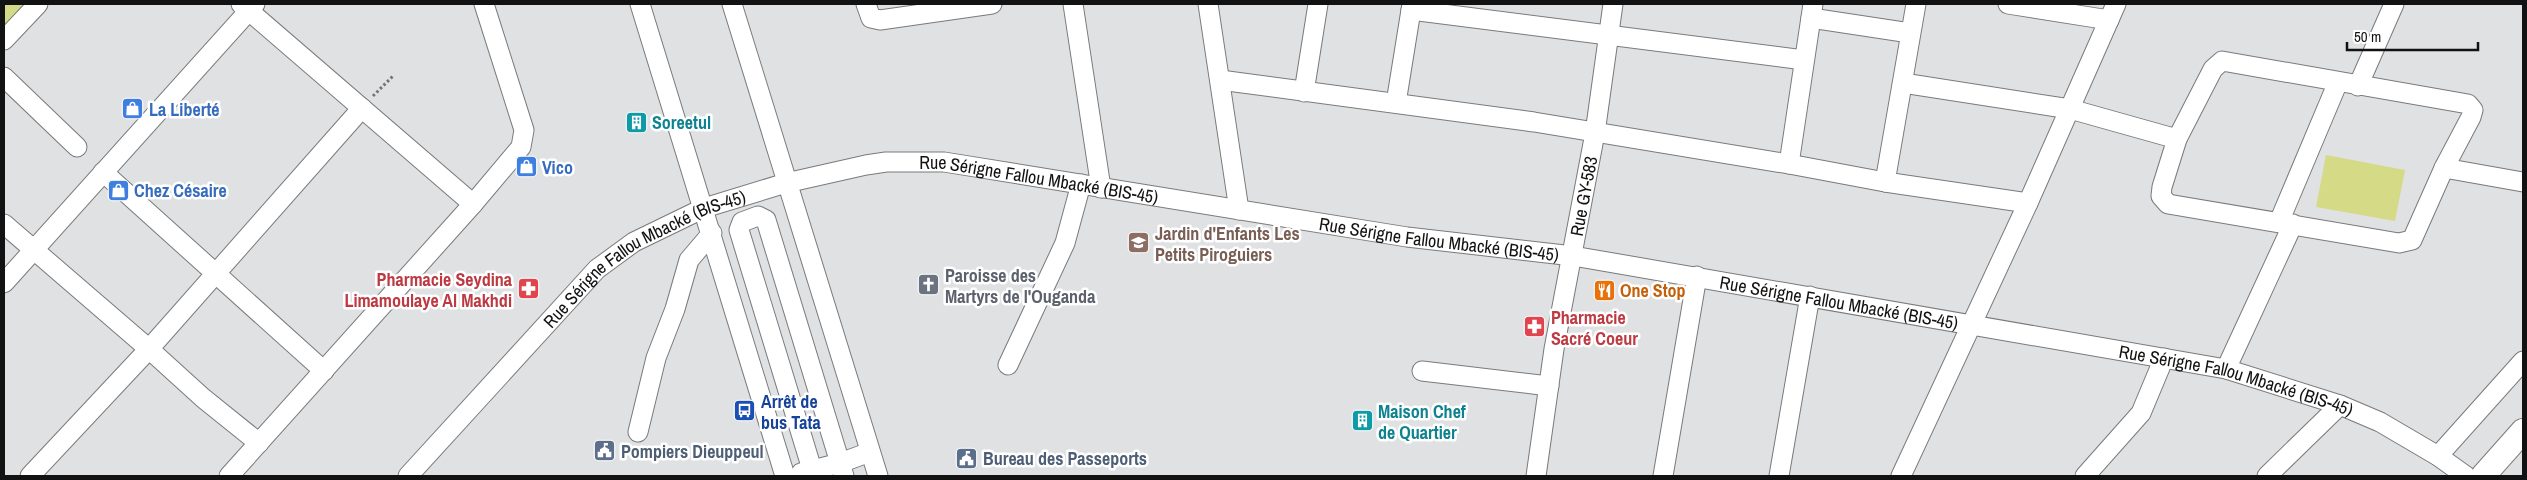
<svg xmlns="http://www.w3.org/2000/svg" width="2527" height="480" font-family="'Archivo Narrow',sans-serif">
  <rect width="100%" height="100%" fill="#dfe1e3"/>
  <path fill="#d5da87" d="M4,4H30L4,33Z
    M2326,155L2405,170L2395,221L2316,207Z"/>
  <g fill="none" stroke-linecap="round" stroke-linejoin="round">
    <defs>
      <g id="minor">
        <path d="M241,4L473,204"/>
        <path d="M640,4L785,476"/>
        <path d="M732,4L878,476"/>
        <path d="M866,4L871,18L880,20L992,4"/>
        <path d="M1073,4L1101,188"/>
        <path d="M1208,4L1239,210"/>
        <path d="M2008,4L2109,20"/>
        <path d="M1411,10L1804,60"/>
        <path d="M1811,18L1910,33"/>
        <path d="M4,40L38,4"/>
        <path d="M2222,61L2468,104L2473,110L2471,117L2444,168L2412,240L2399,243L2168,204L2161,196L2162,187L2177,139L2213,69Z"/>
        <path d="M4,77L77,147"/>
        <path d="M1220,80L1534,122L1789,164L1885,182L2028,203"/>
        <path d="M1903,83L2070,109L2177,139"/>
        <path d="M2358,86L2394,4"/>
        <path d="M1304,92L1318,4"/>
        <path d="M1396,103L1412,4"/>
        <path d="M1789,164L1813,4"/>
        <path d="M2444,168L2523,182"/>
        <path d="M103,172L324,371"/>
        <path d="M1885,182L1916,4"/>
        <path d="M2279,222L2338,82"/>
        <path d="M4,224L149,349L203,398L259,443"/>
        <path d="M4,283L255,4"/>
        <path d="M1008,365L1065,243L1081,184"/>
        <path d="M2226,369L2293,224"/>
        <path d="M1422,371L1549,386"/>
        <path d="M638,432L656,358L675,309L689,260L712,233"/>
        <path d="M2438,456L2523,361"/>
        <path d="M801,473L840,463L870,452"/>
        <path d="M30,476L149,349L362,108"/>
        <path d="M229,476L473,204L521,147L524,130L484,4"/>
        <path id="s1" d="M408,476L597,269L634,242L704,208L786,183L866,165L886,162H944L1407,237L1573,256L2226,369L2340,405L2380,422L2438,456L2466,476"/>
        <path d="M814,476L739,230L742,222L758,216L766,220L844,476"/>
        <path id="s2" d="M1536,476L1554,349L1595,133L1613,4"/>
        <path d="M1663,476L1697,276"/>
        <path d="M1779,476L1810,296"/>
        <path d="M1901,476L2028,203L2116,4"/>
        <path d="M2085,476L2141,413L2164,358"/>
        <path d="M2267,476L2340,405"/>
      </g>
      <path id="major" d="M2483,476L2523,431"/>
    </defs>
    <use href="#minor" stroke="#787a7c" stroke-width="21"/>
    <use href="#major" stroke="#787a7c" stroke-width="26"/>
    <path stroke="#737375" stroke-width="3" stroke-dasharray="2.5 2.5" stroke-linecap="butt" d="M373,96L394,75"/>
    <use href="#minor" stroke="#fff" stroke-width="19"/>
    <use href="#major" stroke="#fff" stroke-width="24"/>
  </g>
  <defs>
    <symbol id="shop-square" viewBox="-11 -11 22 22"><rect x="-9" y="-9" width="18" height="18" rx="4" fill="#3f7fe0" stroke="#fff"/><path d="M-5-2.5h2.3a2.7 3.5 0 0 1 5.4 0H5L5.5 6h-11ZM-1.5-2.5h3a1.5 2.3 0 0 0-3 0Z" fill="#fff"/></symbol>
    <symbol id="building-square" viewBox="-11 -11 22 22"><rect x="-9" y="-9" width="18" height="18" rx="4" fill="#0f9aa8" stroke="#fff"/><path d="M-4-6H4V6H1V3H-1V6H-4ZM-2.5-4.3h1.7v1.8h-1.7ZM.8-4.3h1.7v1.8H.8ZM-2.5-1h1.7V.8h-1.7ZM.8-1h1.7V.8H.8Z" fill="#fff"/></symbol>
    <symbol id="school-square" viewBox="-11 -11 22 22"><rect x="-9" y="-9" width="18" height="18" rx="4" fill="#8d6e63" stroke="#fff"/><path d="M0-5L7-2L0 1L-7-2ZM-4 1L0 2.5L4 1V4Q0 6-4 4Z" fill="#fff"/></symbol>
    <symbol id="church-square" viewBox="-11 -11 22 22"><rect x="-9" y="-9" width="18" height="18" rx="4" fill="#6b7280" stroke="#fff"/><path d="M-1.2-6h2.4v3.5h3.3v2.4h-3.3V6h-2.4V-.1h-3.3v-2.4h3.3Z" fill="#fff"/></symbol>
    <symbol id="pharmacy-square" viewBox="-11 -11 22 22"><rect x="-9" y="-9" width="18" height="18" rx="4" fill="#e0444e" stroke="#fff"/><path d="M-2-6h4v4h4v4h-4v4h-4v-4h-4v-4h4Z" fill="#fff"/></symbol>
    <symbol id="restaurant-square" viewBox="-11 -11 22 22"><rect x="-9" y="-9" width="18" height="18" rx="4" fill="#e8710a" stroke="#fff"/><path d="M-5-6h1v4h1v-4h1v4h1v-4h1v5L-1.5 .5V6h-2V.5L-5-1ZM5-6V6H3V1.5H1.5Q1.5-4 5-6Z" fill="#fff"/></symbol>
    <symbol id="bus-square" viewBox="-11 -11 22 22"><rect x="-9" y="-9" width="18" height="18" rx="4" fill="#1a4fb4" stroke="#fff"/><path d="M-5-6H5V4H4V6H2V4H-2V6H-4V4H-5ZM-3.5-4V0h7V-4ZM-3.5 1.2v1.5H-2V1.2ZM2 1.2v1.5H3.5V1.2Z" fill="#fff"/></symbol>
    <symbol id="civic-square" viewBox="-11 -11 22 22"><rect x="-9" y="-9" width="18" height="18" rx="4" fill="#5c6f8a" stroke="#fff"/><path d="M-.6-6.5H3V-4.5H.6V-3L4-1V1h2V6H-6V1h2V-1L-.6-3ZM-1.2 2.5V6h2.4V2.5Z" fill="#fff"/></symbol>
  </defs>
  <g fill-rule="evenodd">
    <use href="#shop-square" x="120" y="96" width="25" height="25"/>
    <use href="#building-square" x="624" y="110" width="25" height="25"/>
    <use href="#shop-square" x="514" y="154" width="25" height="25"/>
    <use href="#shop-square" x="106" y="178" width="25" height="25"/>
    <use href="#school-square" x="1126" y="230" width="25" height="25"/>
    <use href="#church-square" x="916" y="272" width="25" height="25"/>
    <use href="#pharmacy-square" x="516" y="276" width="25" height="25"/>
    <use href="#restaurant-square" x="1592" y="278" width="25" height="25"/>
    <use href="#pharmacy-square" x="1522" y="314" width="25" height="25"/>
    <use href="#bus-square" x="732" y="398" width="25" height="25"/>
    <use href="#building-square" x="1350" y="408" width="25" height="25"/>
    <use href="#civic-square" x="592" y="438" width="25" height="25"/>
    <use href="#civic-square" x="954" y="446" width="25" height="25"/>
  </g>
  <g text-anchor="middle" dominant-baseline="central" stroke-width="5" stroke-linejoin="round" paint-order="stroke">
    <g font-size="18" font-weight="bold" fill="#366cbe" stroke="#fff" text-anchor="start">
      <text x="149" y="109">La Liberté</text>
      <text x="542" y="167">Vico</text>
      <text x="134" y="190">Chez Césaire</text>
    </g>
    <g font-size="18" font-weight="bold" fill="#0d838f" stroke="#fff" text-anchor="start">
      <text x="652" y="122">Soreetul</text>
      <text x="1378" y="411">Maison Chef<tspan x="1378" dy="21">de Quartier</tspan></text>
    </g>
    <g font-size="18" fill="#121213" stroke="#fff">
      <text stroke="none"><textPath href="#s1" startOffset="746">Rue Sérigne Fallou Mbacké (BIS-45)</textPath></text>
      <text stroke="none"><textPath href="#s2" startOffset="284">Rue GY-583</textPath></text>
      <text stroke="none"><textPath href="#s1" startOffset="1151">Rue Sérigne Fallou Mbacké (BIS-45)</textPath></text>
      <text stroke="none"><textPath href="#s1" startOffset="326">Rue Sérigne Fallou Mbacké (BIS-45)</textPath></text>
      <text stroke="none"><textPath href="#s1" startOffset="1556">Rue Sérigne Fallou Mbacké (BIS-45)</textPath></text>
      <text stroke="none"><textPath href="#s1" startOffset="1961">Rue Sérigne Fallou Mbacké (BIS-45)</textPath></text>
    </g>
    <g font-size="18" font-weight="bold" fill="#785e54" stroke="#fff" text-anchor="start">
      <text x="1155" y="233">Jardin d'Enfants Les<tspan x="1155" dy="21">Petits Piroguiers</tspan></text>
    </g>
    <g font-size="18" font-weight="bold" fill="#5b616d" stroke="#fff" text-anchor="start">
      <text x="945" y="275">Paroisse des<tspan x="945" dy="21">Martyrs de l'Ouganda</tspan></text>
    </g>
    <g font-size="18" font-weight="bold" fill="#be3a42" stroke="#fff" text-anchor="end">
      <text x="512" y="279">Pharmacie Seydina<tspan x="512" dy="21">Limamoulaye Al Makhdi</tspan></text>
      <text x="1551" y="317" text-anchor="start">Pharmacie<tspan x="1551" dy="21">Sacré Coeur</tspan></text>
    </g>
    <g font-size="18" font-weight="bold" fill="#c56008" stroke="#fff" text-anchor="start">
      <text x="1620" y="290">One Stop</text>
    </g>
    <g font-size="18" font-weight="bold" fill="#164399" stroke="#fff" text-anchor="start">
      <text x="761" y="401">Arrêt de<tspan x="761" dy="21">bus Tata</tspan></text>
    </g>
    <g font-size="18" font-weight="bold" fill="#4e5e75" stroke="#fff" text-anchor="start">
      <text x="621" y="451">Pompiers Dieuppeul</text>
      <text x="983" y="458">Bureau des Passeports</text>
    </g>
  </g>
  <rect width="2527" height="480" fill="none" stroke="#121213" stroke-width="10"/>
  <path d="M2347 42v8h131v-8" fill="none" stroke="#121213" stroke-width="2.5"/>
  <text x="2354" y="42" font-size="15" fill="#121213" stroke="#ffffff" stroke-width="4" paint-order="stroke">50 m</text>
</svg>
